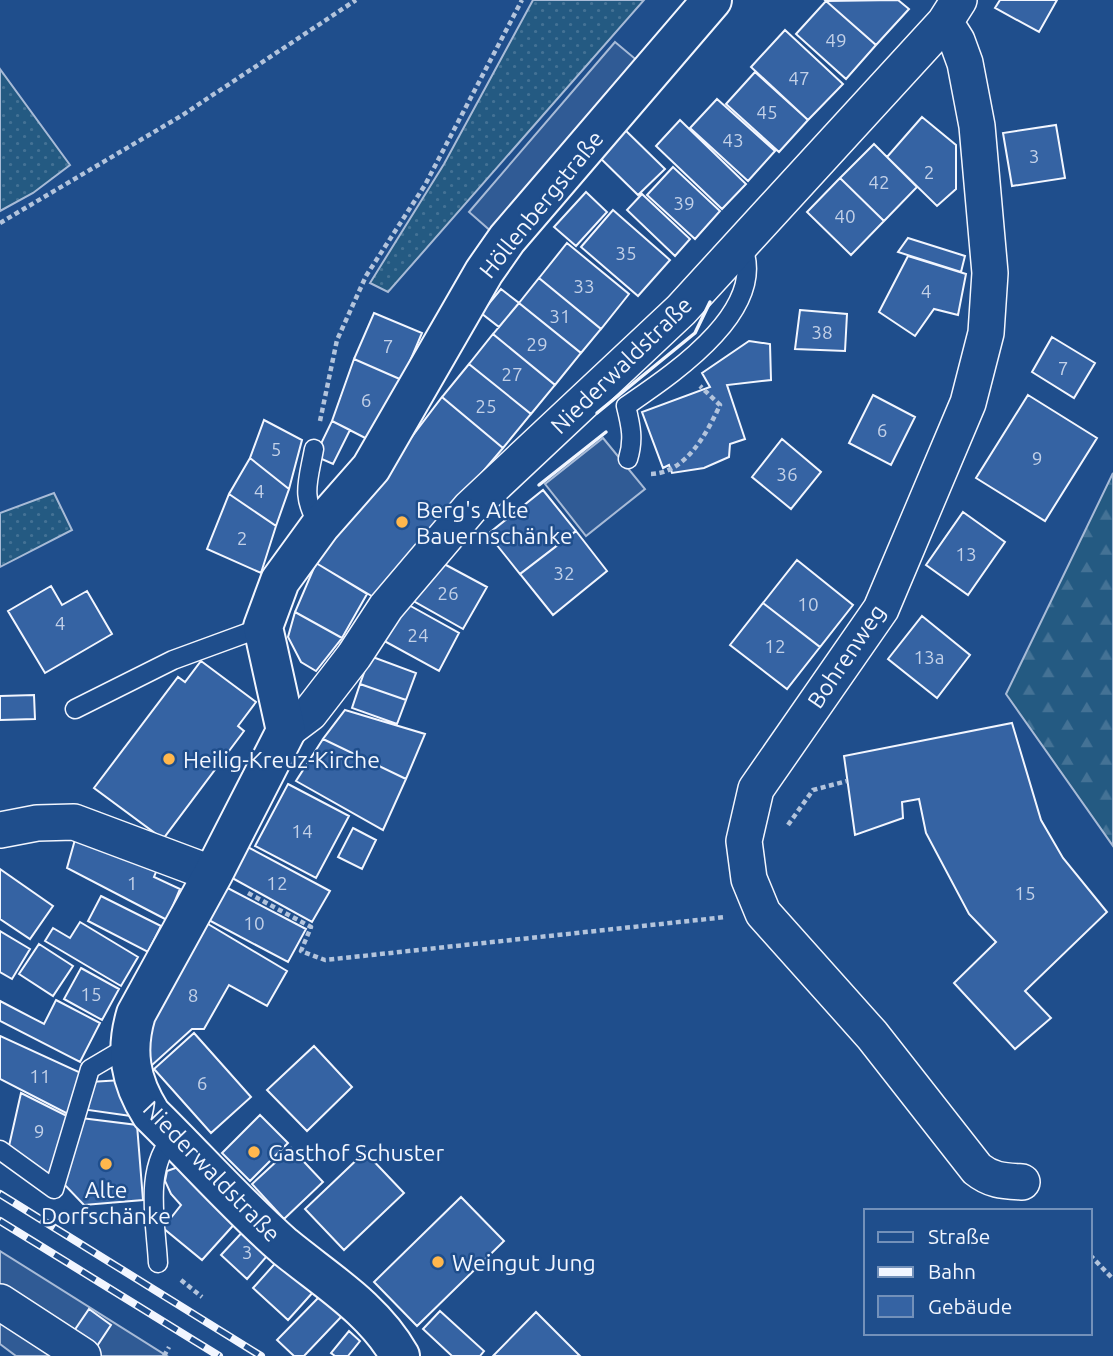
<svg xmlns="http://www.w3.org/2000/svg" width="1113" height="1356" font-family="Ubuntu,sans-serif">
  <defs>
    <pattern id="grass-dots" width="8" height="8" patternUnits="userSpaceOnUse" patternTransform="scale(1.75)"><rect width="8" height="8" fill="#245a82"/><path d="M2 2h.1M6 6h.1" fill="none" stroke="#447295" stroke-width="1.8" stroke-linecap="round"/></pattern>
    <pattern id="forest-firs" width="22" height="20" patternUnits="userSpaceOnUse" patternTransform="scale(1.75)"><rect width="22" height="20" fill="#245a82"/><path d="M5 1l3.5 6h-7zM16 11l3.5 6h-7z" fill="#447295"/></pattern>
  </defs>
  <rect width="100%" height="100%" fill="#1f4e8c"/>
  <path fill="url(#grass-dots)" stroke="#a8bbd7" stroke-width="2" d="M533,0H644L388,292L370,283L444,164Z
    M0,69L70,165L33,193L0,211Z
    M54,493L72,530L0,567V513Z"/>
  <path fill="url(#forest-firs)" stroke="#a8bbd7" stroke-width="2" d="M1113,473V846L1006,694Z"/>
  <path fill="#305b95" stroke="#a8bbd7" stroke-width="2" d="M615,42L639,62L493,233L469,212Z
    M603,438L645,489L586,536L545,484Z
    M0,1251L167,1356H16L0,1344Z"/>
  <path fill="#3563a3" stroke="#f2f6ff" stroke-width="2" d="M898,0L909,9L876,45L826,1Z
    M1000,0H1057L1039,32L995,8Z
    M826,1L876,45L846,79L796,34Z
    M785,30L843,84L808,120L751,67Z
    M755,72L808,120L779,152L726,104Z
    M717,99L775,151L748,181L690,128Z
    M922,117L956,145V189L937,206L887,157Z
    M680,120L746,184L722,209L656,146Z
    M619,124L665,169L638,195L592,150Z
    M1056,125L1065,178L1012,186L1003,133Z
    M874,144L917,187L884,221L840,178Z
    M673,167L720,211L695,239L647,195Z
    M840,178L884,221L851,255L807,212Z
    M586,192L607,212L576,246L554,227Z
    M642,194L690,239L675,256L627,210Z
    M613,210L670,260L638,296L581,247Z
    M908,238L965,256L961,272L898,252Z
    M567,243L629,294L601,329L539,278Z
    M908,256L966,274L958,315L934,309L915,336L879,312Z
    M539,278L601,329L581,353L519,303Z
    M501,289L519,303L499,327L481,313Z
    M519,303L581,353L555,385L493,334Z
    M800,310L847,314L845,351L795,349Z
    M374,313L422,333L402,380L354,359Z
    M493,334L555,385L531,414L469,364Z
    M1052,337L1095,363L1074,398L1032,372Z
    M749,341L770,344L771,380L727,385L745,439L730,444L729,457L704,468L672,473L669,465L663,468L642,412L710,387L702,373Z
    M354,359L402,380L375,443L332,421Z
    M469,364L531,414L503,448L442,397Z
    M873,395L915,417L891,465L849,443Z
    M1028,395L1097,438L1045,521L976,478Z
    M442,397L503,448L375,598L316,563Z
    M264,420L302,440L289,489L250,458Z
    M332,421L350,430L333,464L315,456Z
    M782,439L821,472L791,509L752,477Z
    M250,458L289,489L276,526L229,494Z
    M543,490L576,531L520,574L488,534Z
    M229,494L276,526L261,573L207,549Z
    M963,512L1005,542L968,595L926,565Z
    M576,531L607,571L553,615L520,574Z
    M433,558L487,587L463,629L410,599Z
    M797,560L853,605L820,647L763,603Z
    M316,563L367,594L342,638L295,612Z
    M51,586L62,605L87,591L112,634L45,673L8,611Z
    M398,599L459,633L439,671L377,637Z
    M763,603L820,647L787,689L730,645Z
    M295,612L342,638L316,671L301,662L288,637Z
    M922,616L970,655L937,698L888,659Z
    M370,656L416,673L406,700L360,684Z
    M201,661L256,702L238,726L244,731L163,839L94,788L178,677L185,682Z
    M360,684L406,700L397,724L352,708Z
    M34,695L35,719L0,720V696Z
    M345,710L425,734L406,779L323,739Z
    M1012,723L1041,820L1063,858L1107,912L1025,991L1051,1018L1015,1049L954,983L996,942L969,914L926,833L919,799L902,802L903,818L855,835L844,756Z
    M323,739L406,779L383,830L296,781Z
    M288,784L349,816L316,878L255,846Z
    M353,828L376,840L362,869L338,857Z
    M76,836L158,867L154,877L180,889L167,920L67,868Z
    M242,844L330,891L312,922L225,874Z
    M0,869L53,906L30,939L0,919Z
    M220,884L306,929L288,962L203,917Z
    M101,896L161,926L148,952L88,921Z
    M203,921L287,971L267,1006L229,985L204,1029H192L151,1066L142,1033Z
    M80,922L138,957L121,986L45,941L53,928L70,938Z
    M0,931L30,949L12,979L0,972Z
    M39,944L73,966L53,996L19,974Z
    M81,968L119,989L102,1020L64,999Z
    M56,1000L100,1023L80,1062L0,1021V1001L44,1024Z
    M194,1033L251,1097L211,1133L154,1069Z
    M0,1036L81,1073L70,1115L0,1079Z
    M314,1046L352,1087L307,1131L267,1090Z
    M122,1080L131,1116L88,1110L90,1082Z
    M21,1093L69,1117L53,1177L9,1146Z
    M260,1115L288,1143L250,1181L222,1153Z
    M81,1118L137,1125L143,1200L84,1205L61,1181Z
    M291,1148L323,1182L284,1219L252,1184Z
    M365,1152L404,1193L344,1250L305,1209Z
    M181,1166L239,1219L202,1260L163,1228L181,1205L171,1194L165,1181L167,1171Z
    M461,1197L504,1241L417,1326L374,1282Z
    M248,1226L273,1249L247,1279L221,1255Z
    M280,1258L315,1290L288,1320L253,1288Z
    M321,1295L342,1316L304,1356H294L277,1340Z
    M89,1309L111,1325L97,1346L74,1331Z
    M440,1311L484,1351L480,1356H452L423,1329Z
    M536,1312L580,1356H493Z
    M349,1331L360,1341L348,1356H335L331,1353Z"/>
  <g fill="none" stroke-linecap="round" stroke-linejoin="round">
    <defs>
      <path id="lane" d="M314,449C308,482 300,497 320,526
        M628,459C634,440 631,426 626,406C671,375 772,309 741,243
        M75,709L173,660L263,627
        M0,1150L54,1189L90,1069L129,1046
        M158,1263C156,1223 143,1167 174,1136"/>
      <path id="street" d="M945,22L957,41L965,63L977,126L990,273L986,333L968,403L881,609L756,789L744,841L749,879L763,913L872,1035L977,1169C992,1181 1004,1181 1022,1182
        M286,731L310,713L354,656L386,607L470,508L681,310L945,22L959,0
        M0,830L37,823L74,822L213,874
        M0,1302L83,1356"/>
      <path id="secondary" d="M400,1356C373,1308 325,1280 284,1246C237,1205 195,1157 151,1114C130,1081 125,1051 136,1014L213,874L286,731L263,627L280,581L320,526L371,468L484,272L507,239L712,0"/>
    </defs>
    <use href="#lane" stroke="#f2f6ff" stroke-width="21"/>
    <use href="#street" stroke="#f2f6ff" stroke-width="38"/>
    <use href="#secondary" stroke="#f2f6ff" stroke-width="42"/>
    <path stroke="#b3c4dc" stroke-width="4.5" stroke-dasharray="5 3.5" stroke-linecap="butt" d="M0,223L181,116L356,0
      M320,421L337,340L366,276L425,185L522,0
      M651,474C686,473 707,433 720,405L700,386
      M788,825L813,790L847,781
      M248,893L311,927L301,951L325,960L726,917
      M1090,1255L1113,1279
      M181,1280L202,1297
      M164,1356L169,1347"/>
    <use href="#lane" stroke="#1f4e8c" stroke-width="18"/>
    <use href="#street" stroke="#1f4e8c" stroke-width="35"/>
    <use href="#secondary" stroke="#1f4e8c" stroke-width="38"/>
    <defs>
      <path id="rail" d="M0,1194L261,1356
        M0,1221L219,1356"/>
    </defs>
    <use href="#rail" stroke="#f2f6ff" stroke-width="8"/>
    <use href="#rail" stroke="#1f4e8c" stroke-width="5" stroke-dasharray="16" stroke-linecap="butt"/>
    <path stroke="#f2f6ff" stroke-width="3.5" d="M597,413L695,333L710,302
      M539,485L606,432"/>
  </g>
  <g fill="#ffb74d" stroke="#1f4e8c" stroke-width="2.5">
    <circle cx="402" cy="522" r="7"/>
    <circle cx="169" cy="759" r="7"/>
    <circle cx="254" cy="1152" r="7"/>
    <circle cx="106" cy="1164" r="7"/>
    <circle cx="438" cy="1262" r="7"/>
  </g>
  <g text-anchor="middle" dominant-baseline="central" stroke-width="5" stroke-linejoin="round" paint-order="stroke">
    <g font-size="19" fill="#c3d1e8">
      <text x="836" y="40">49</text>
      <text x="799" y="78">47</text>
      <text x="767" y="112">45</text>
      <text x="733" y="140">43</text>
      <text x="1034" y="156">3</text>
      <text x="929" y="172">2</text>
      <text x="879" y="182">42</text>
      <text x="684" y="203">39</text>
      <text x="845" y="216">40</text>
      <text x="626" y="253">35</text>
      <text x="584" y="286">33</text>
      <text x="926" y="291">4</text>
      <text x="560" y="316">31</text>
      <text x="822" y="332">38</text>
      <text x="537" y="344">29</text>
      <text x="388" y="346">7</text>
      <text x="1063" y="368">7</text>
      <text x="512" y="374">27</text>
      <text x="366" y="400">6</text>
      <text x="486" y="406">25</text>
      <text x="882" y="430">6</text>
      <text x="276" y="449">5</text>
      <text x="1037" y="458">9</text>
      <text x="787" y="474">36</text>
      <text x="259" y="491">4</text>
      <text x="242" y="538">2</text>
      <text x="966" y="554">13</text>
      <text x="564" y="573">32</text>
      <text x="448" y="593">26</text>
      <text x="808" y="604">10</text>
      <text x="60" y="623">4</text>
      <text x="418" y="635">24</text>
      <text x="775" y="646">12</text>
      <text x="929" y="657">13a</text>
      <text x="302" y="831">14</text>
      <text x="132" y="883">1</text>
      <text x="277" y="883">12</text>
      <text x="1025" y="893">15</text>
      <text x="254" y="923">10</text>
      <text x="91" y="994">15</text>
      <text x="193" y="995">8</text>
      <text x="40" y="1076">11</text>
      <text x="202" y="1083">6</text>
      <text x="39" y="1131">9</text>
      <text x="247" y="1252">3</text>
    </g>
    <g font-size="23" fill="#f2f6ff" stroke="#1f4e8c">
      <text transform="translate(541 204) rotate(-51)">Höllenbergstraße</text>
      <text transform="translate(621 365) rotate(-44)">Niederwaldstraße</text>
      <text transform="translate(846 656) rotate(-56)">Bohrenweg</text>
      <text transform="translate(212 1171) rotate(46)">Niederwaldstraße</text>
    </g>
    <g font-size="23" fill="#f2f6ff" stroke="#1f4e8c" text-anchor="start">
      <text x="416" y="509">Berg's Alte<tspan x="416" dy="26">Bauernschänke</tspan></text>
      <text x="183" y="759">Heilig-Kreuz-Kirche</text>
      <text x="268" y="1152">Gasthof Schuster</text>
      <text x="106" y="1189" text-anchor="middle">Alte<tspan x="106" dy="26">Dorfschänke</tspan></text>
      <text x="452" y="1262">Weingut Jung</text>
    </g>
  </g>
  <rect x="864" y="1209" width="228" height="126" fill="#1f4e8c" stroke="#7391ba" stroke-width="2"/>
  <rect x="878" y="1232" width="35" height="10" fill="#1f4e8c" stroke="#7391ba" stroke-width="2"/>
  <text x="928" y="1244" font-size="21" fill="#f2f6ff">Straße</text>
  <rect x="878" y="1267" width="35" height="10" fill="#f2f6ff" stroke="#7391ba" stroke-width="2"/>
  <text x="928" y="1279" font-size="21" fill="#f2f6ff">Bahn</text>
  <rect x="878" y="1296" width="35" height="21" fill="#3563a3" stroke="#7391ba" stroke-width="2"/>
  <text x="928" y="1314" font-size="21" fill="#f2f6ff">Gebäude</text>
</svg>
